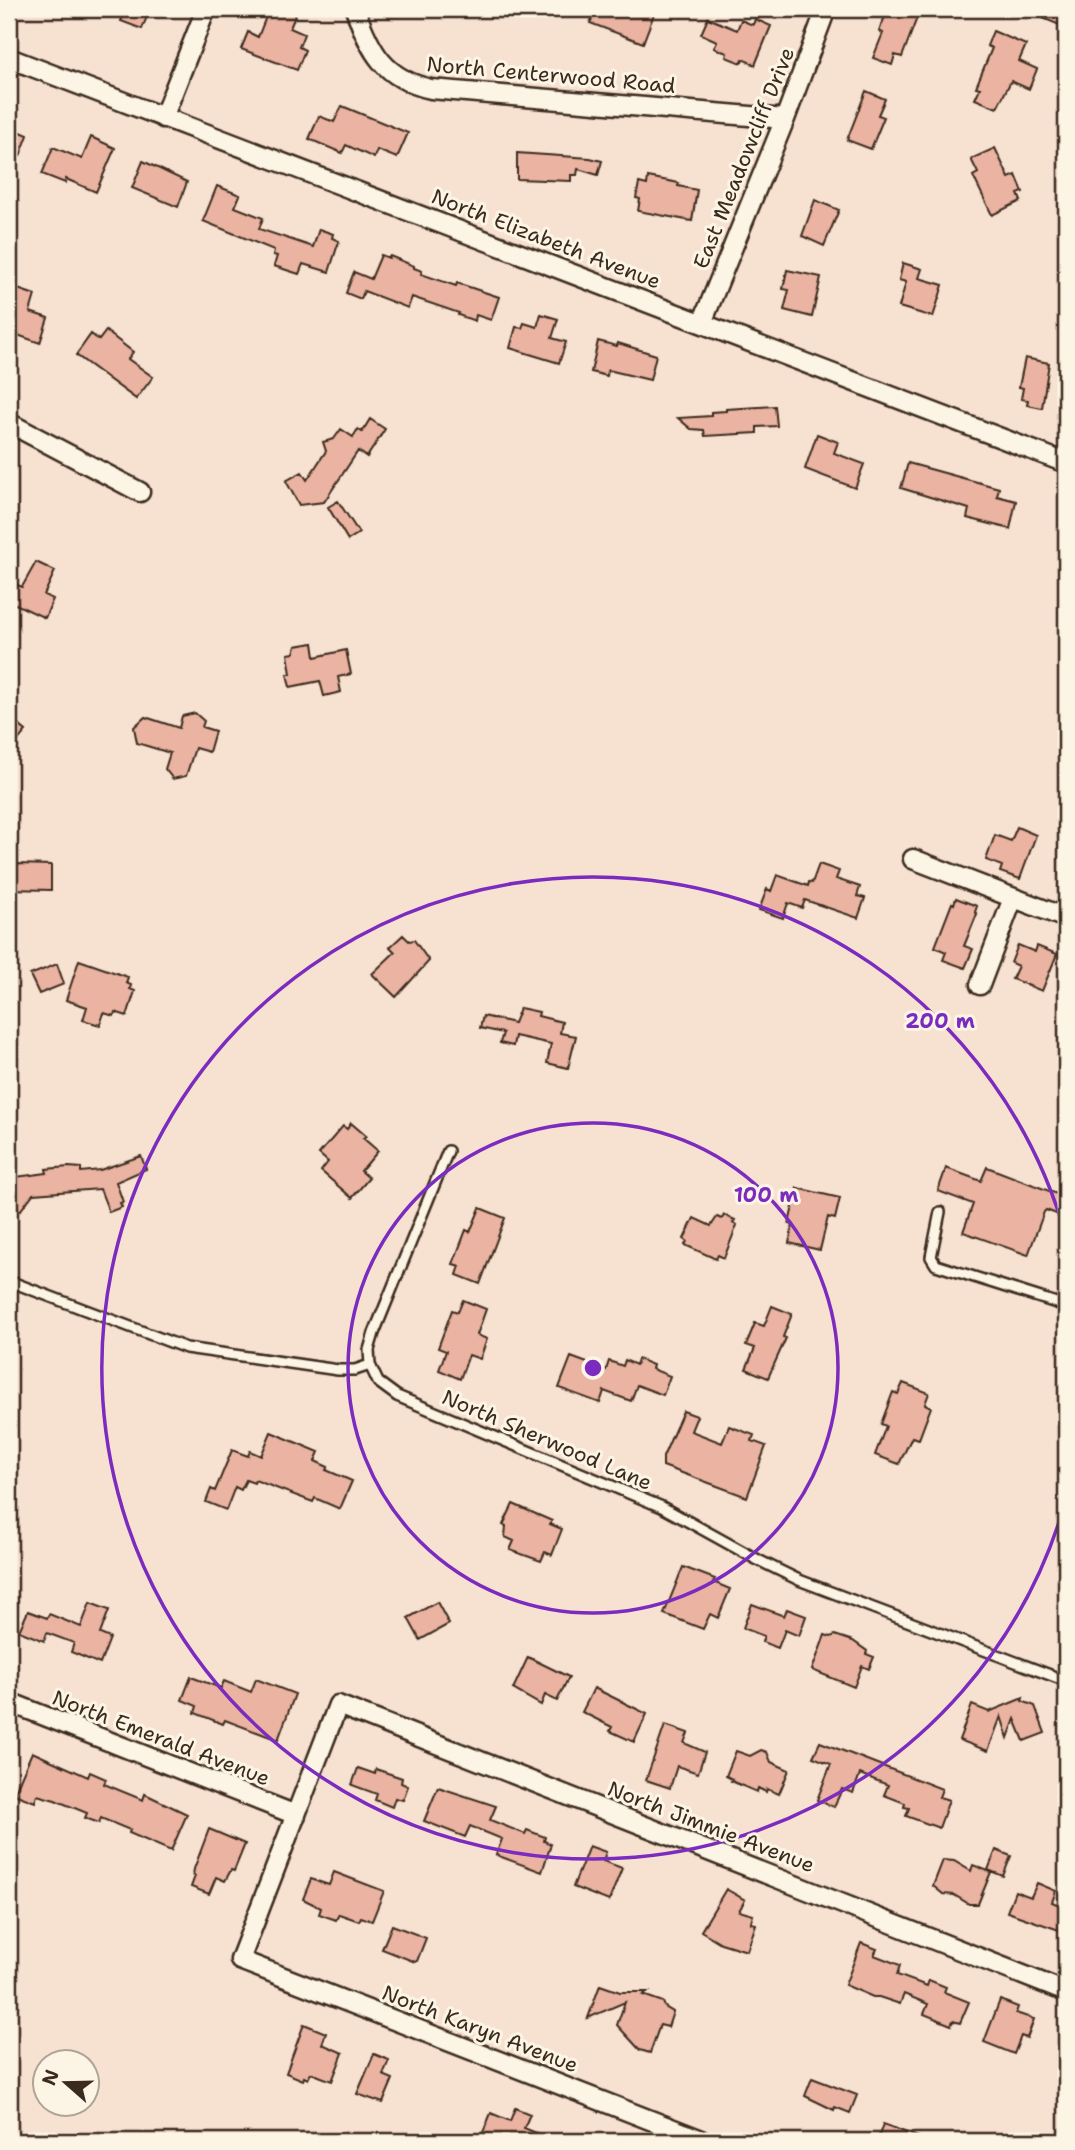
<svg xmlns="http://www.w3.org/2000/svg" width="1075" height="2150" font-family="'Shantell Sans',sans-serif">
  <rect width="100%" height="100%" fill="#f7e1d1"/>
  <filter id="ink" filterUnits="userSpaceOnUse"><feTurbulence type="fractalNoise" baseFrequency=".0143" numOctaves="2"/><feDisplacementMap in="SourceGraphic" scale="14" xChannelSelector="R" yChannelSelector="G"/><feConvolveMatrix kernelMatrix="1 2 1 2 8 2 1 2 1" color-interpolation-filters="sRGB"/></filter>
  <g filter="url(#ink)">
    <path fill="#ebb3a1" stroke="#3b2a1e" stroke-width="2" d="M126,9H150L142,29L121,21Z
      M269,9H298L290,28L304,34L299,47L305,50L297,70L241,49L248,32L258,37Z
      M596,9H639L654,14L643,43L590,23Z
      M895,9H903L918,15L902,57L895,55L892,65L873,58L883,33L879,31L886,14L892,17Z
      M1021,9H1066V15L1062,26Z
      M708,18L737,30L741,20L753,25L755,19L771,26L755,65L743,59L741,63L726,57L727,53L714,48L717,41L701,34Z
      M993,31L1026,45L1019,61L1037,69L1029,89L1011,81L997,108L975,99L980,88L976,87L992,48L987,46Z
      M866,91L885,99L878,115L884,117L871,149L847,140Z
      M342,106L408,133L397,158L377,150L374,158L346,145L342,153L309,139L319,116L334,122Z
      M9,127L28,135L20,156L9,151Z
      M91,137L115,148L96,192L66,179L65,183L42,174L53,147L82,159Z
      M995,148L1009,178L1016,175L1023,192L1018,194L1021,201L992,215L973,176L978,173L971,159Z
      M517,153L590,158L602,161L598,175L578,169L577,175H571V181L517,179Z
      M143,161L187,182L178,207L132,188Z
      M648,177L679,183L678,186L697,190L692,221L638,211L640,199L636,198L639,183L647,185Z
      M217,186L240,195L235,207L263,218L259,229L313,247L319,229L333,234L332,238L339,241L329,272L303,264L299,274L274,266L277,256L273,255L274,250L203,221Z
      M815,200L839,210L824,246L802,236Z
      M381,255L389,258L390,256L414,266V268L422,271L421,274L456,286L457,283L499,297L491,320L476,315L475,321L458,315L459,313L412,297L408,308L364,291L361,299L346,293L354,272L371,279Z
      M903,263L922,269L919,278L943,285L933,317L899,307L906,282L899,280Z
      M787,270L821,277L812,317L784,310L789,290L783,289Z
      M9,286L35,295L30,312L48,318L40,343L9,332Z
      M541,314L558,319L552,338L566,342L559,363L510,348L516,327L522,328L524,323L537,327Z
      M106,331L133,352L128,359L153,377L136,399L76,355L91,334L99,340Z
      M598,341L617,346L618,343L656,355L650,380L608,370L607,376L591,372Z
      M1025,358L1049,363L1042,408L1027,405L1028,400L1021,399L1023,388L1019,387Z
      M775,406L777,426L757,427V433L705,436L704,430L691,429L678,418L711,416V412L726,411V409Z
      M370,419L385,429L367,457L358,451L324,502L299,505L286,481L302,472L307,480L326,451L323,442L334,439L341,429L353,437L358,429L362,432Z
      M817,434L838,442L834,453L864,464L855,488L805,469Z
      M908,463L999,488L997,496L1016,501L1010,529L967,518L969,509L901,488Z
      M338,501L359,533L348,540L328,507Z
      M36,562L55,571L44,595L53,599L45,618L9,601V581L22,587Z
      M313,643L315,657L346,650L351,674L338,677L341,692L324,696L320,681L290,687L287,674H291L288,654L294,653L296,646Z
      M195,713L204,721L202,727L215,731L209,752L195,748L186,776L173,779L165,769L170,753L137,743L134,727L145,717L179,728L182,716Z
      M9,717L26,731L9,751Z
      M1017,827L1036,835L1020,879L1000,872L1002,866L986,860L995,835L1011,841Z
      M16,864L51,865V890L9,889V870H16Z
      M819,864L839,871L836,879L860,887L857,896L865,898L858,918L805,900L802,908L788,903L783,918L759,910L767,889L771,891L777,875L808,886L809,882L812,883Z
      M956,898L977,906L975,912L977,914L964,946L973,949L965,968L943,960L946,952L935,947L952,903L954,904Z
      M403,935L409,941L414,940L429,961L396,997L372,974L395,952L390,947Z
      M1018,945L1035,952L1037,946L1057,954L1042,991L1012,979L1018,966L1011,963Z
      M79,960L128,977L126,983L131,985L130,989L135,991L127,1016L115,1012L114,1016L104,1013L100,1025L83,1020L87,1007L66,1000Z
      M57,964L64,984L39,994L30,975Z
      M520,1008L539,1012L538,1016L562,1022L560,1033L576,1036L568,1068L547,1063L551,1044L515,1036L513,1046L500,1043L503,1033L480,1028L483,1016L514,1023Z
      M351,1123L366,1136L363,1138L378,1151L361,1171L369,1178L352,1198L321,1171L328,1162L319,1154L343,1126L347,1129Z
      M141,1156L146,1169L116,1182L123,1202L120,1203L122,1207L109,1212L100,1189L33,1194L20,1211L9,1202V1187L16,1177L47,1173L46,1169L69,1167L81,1168V1172L100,1170Z
      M987,1167L1065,1197L1059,1215L1046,1210L1044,1212L1028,1255L963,1232L973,1204L938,1191L946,1168L981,1181Z
      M797,1188L840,1198L835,1219L828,1217L820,1250L789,1243L793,1225L789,1224Z
      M480,1208L505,1218L480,1284L457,1275L460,1266L453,1264L466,1230L470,1232Z
      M724,1215L735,1220L733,1223L737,1225L724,1258L718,1255L716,1259L685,1245L687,1241L684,1239L694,1218L711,1226L717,1217L722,1219Z
      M463,1300L486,1309L477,1335L487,1339L480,1359L469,1355L460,1379L439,1370L446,1351L438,1348L452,1310L458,1312Z
      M772,1306L792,1314L783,1337L786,1338L768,1378L746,1369L755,1348L746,1345L755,1323L764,1326Z
      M571,1357L606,1370L609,1361L623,1366L625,1360L636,1365L638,1359L653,1365L652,1369L670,1376L663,1395L637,1385L631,1401L604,1391L600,1403L559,1388Z
      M903,1383L929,1393L925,1404L931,1407L919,1439L912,1437L899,1464L875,1455L886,1426L881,1424L893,1392L898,1394Z
      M683,1411L697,1416L691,1431L722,1443L729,1426L754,1435L752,1441L766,1446L747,1497L663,1466V1457Z
      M271,1432L319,1452L315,1461L328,1467L326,1470L352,1481L340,1509L315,1498L313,1502L255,1480L254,1483L246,1480L241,1490L235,1487L226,1510L206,1502L211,1489L215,1491L232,1450L248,1456L250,1451L261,1456Z
      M513,1504L552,1521L550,1524L562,1529L552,1555L545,1552L541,1561L510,1550L514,1541L505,1537L506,1526L503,1525Z
      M683,1567L715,1579L713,1582L730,1589L718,1618L710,1614L703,1629L664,1614Z
      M437,1602L449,1624L420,1640L408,1618Z
      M90,1603L109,1610L100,1634L110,1638L100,1664L71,1652L74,1643L47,1633L44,1641L19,1631L28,1611L47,1618L49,1614L81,1627Z
      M752,1604L784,1616L787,1609L806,1616L799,1636L785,1630L778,1648L762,1642L764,1636L743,1628Z
      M825,1635L831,1637L835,1635L853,1641L867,1651L866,1654L874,1657L869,1669L862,1666L854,1687L812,1670Z
      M528,1657L569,1677L557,1701L545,1695L541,1705L513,1689Z
      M191,1677L221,1688L224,1681L251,1692L256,1679L295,1694L278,1740L225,1720L223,1724L195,1713L197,1706L182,1700Z
      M594,1688L647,1714L634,1742L610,1731L612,1727L582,1712Z
      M1023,1698L1022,1701L1035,1706L1045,1733L1024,1741L1015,1719L1008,1738L1001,1716L988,1751L959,1740L972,1705L989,1712Z
      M665,1725L688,1733L684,1743L705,1752L698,1773L677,1766L670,1788L646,1780Z
      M820,1742L942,1789L939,1797L949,1800L939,1828L906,1816L909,1808L904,1807L905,1803L884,1795L888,1785L860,1774L853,1793L842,1789L834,1807L817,1800L831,1764L813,1757Z
      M761,1750L767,1752L771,1762L789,1770L779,1794L767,1789L766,1792L758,1788L757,1792L731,1781L732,1779L726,1776L736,1751L750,1756Z
      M32,1752L88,1777L90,1772L106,1779L104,1784L143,1800L145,1794L187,1814L171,1851L129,1833L130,1830L101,1818L99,1823L85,1818L87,1813L55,1800L37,1795L35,1802L14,1794Z
      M358,1768L375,1774L376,1769L402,1778L401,1783L408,1786L403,1800L395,1798L392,1807L375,1800L377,1794L352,1785Z
      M438,1787L496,1806L490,1820L525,1834L527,1830L545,1837L544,1841L551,1844L542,1872L496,1855L502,1839L470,1826L465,1837L424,1821Z
      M209,1829L245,1844L234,1871L231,1870L225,1881L216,1877L209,1894L191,1887L195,1876L193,1875L194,1869Z
      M589,1846L606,1852L603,1861L622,1868L609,1901L573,1887Z
      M996,1850L1011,1856L1003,1876L988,1870Z
      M943,1860L954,1861L971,1871L973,1865L991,1872L978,1904H969L954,1895L943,1894L933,1886Z
      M334,1872L384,1891L372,1921L361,1917L359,1921L339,1914L336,1920L319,1914L321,1908L303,1899L311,1879L329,1885Z
      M1037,1883L1056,1891L1052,1902L1066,1908V1920L1062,1931L1007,1912L1015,1891L1031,1897Z
      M726,1889L745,1900L739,1911L753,1915L751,1923L756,1924L747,1951L721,1943L701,1931Z
      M392,1925L426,1938L417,1961L415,1962L382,1949Z
      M861,1943L877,1949L874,1955L900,1965L897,1975L927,1986L929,1980L946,1987L944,1992L969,2002L960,2023L953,2021L951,2025L924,2014L928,2004L904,1994L900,2004L879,1997H873L845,1985Z
      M600,1985L620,1992H648L643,1995L663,2002L665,2007L673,2012L668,2027L660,2025L650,2053L640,2050L617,2025L625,2002L588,2018Z
      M1000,2000L1018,2007L1016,2013L1034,2019L1027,2038L1021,2036L1014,2054L984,2042Z
      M304,2024L326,2033L322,2044L343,2053L332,2081L311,2073L308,2079L304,2077L303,2080L286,2073Z
      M374,2054L389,2060L383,2075L393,2079L383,2103L357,2094Z
      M812,2078L857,2095L850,2113L835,2107L834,2110L805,2096Z
      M515,2108L530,2114L524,2128L556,2141H499L482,2135L491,2113L510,2121Z
      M883,2124L926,2140V2141H877Z"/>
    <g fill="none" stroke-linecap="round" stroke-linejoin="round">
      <defs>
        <path id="service" d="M940,1212L931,1257L936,1265L1066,1306
          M9,1281L186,1348L338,1370H355L370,1365L378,1382L397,1396L662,1507L758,1560L799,1580L1066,1681
          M370,1365L369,1350L374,1333L448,1151"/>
        <path id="minor" d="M355,9C370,51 384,79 431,89L785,119
          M9,58L1066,463
          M163,118L206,9
          M702,323L785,119L826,9
          M9,423L140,492
          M913,859L1066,918
          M980,985L1013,898
          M9,1702L296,1815
          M704,2141L240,1960L338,1705L1066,1992"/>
      </defs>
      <use href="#service" stroke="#3b2a1e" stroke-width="14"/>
      <use href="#minor" stroke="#3b2a1e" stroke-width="23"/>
      <use href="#service" stroke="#fcf5e5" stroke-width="9"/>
      <use href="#minor" stroke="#fcf5e5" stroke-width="18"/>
    </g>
  </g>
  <g fill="none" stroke="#7b2cbf" stroke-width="3.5">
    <circle cx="593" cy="1368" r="245"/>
    <path d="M1066 1499A491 491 0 1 1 1066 1237"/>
  </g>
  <g text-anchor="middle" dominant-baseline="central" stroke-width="6" stroke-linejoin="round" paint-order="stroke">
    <g font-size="21" fill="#3b2a1e" stroke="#fcf5e5">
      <text transform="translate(551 75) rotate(5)">North Centerwood Road</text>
      <text transform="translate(744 158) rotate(-68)">East Meadowcliff Drive</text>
      <text transform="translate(546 239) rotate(21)">North Elizabeth Avenue</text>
      <text transform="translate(547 1440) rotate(23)">North Sherwood Lane</text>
      <text transform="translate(161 1738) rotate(21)">North Emerald Avenue</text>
      <text transform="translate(711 1827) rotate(21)">North Jimmie Avenue</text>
      <text transform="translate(480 2029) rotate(21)">North Karyn Avenue</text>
    </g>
  </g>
  <circle cx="593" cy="1368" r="10" fill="#7b2cbf" stroke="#fcf5e5" stroke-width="3.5"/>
  <g font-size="21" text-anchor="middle" font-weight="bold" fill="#7b2cbf" stroke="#fcf5e5" stroke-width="6" stroke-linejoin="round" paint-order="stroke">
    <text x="940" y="1028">200 m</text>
    <text x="766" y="1202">100 m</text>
  </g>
  <rect width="1075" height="2150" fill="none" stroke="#fcf5e5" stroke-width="35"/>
  <rect x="18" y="18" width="1040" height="2115" fill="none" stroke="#3b2a1e" stroke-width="2.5" filter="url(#ink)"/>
  <g transform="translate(66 2083) rotate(290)"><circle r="33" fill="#fcf5e5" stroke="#afa495" stroke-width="2"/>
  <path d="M0-5L12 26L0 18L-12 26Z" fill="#3b2a1e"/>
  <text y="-10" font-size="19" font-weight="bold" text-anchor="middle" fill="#3b2a1e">N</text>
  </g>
</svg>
